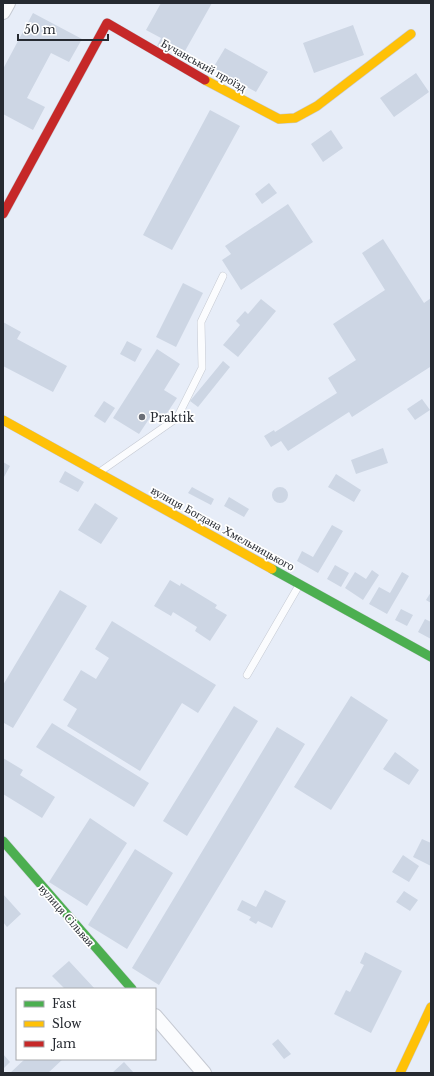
<svg xmlns="http://www.w3.org/2000/svg" width="434" height="1076" font-family="'Libre Baskerville',serif">
  <rect width="100%" height="100%" fill="#e7edf8"/>
  <path fill="#cdd6e4" d="M161,3H212L185,51L173,45L169,53L157,46L161,38L146,30Z
    M33,13L82,39L69,62L51,53L27,98L45,107L33,130L3,114V69Z
    M353,25L364,55L314,73L303,43Z
    M225,48L268,72L256,92L213,68Z
    M416,73L429,92L394,117L380,98Z
    M210,110L240,126L172,250L143,235Z
    M331,130L343,148L323,162L311,144Z
    M269,183L277,193L262,204L255,194Z
    M288,204L313,242L241,290L222,260L231,254L225,246Z
    M383,239L424,303L431,298V368L430,367L352,417L349,412L288,451L281,441L271,447L264,436L274,430L275,432L337,393L328,378L356,360L333,324L385,290L362,253Z
    M183,283L203,293L176,347L156,337Z
    M261,299L276,311L238,357L223,345L240,325L236,321L245,311L248,314Z
    M3,322L21,332L17,339L67,366L53,392L3,366Z
    M127,341L142,349L135,362L120,354Z
    M157,349L180,364L164,390L177,398L163,419L153,413L139,434L113,418Z
    M223,361L230,367L198,407L190,401Z
    M422,399L430,410L415,420L407,409Z
    M104,401L115,408L105,423L94,416Z
    M383,448L388,463L356,474L351,460Z
    M3,462L10,466L4,477L3,476Z
    M65,471L84,482L78,492L59,482Z
    M336,474L361,490L354,502L328,487Z
    M192,487L214,499L211,505L188,493Z
    M272 495a8 8 0 1 1 16 0a8 8 0 1 1-16 0Z
    M229,497L249,509L244,517L224,506Z
    M95,503L118,518L101,544L78,530Z
    M332,525L343,531L318,573L297,561L302,551L313,557Z
    M335,565L349,573L341,587L327,579Z
    M372,570L379,575L363,600L345,588L355,572L366,579Z
    M402,572L409,576L387,614L369,604L379,587L390,593Z
    M170,580L180,586L181,583L217,605L215,608L227,615L210,641L195,631L197,627L173,612L171,616L154,606Z
    M60,590L87,606L13,728L4,723L3,726V685Z
    M431,592V603L426,600Z
    M401,609L413,615L407,626L395,620Z
    M425,619L431,622V639L418,632Z
    M112,621L216,685L198,713L182,703L140,771L67,726L77,709L63,700L81,670L96,679L109,658L95,649Z
    M351,696L388,720L331,810L294,787Z
    M234,706L258,721L187,836L163,821Z
    M52,723L149,783L134,807L36,747Z
    M277,727L305,744L159,985L132,968Z
    M395,752L419,770L409,785L383,769Z
    M3,758L23,770L20,775L55,797L42,818L3,794Z
    M90,818L127,843L87,906L49,882Z
    M422,839L431,843V866L413,857Z
    M135,849L173,873L127,949L88,925Z
    M403,855L419,866L409,882L392,872Z
    M265,890L286,901L272,928L258,921L256,924L249,920L251,917L237,910L242,900L256,907Z
    M404,891L418,900L410,911L396,902Z
    M3,894L21,914L7,927L3,922Z
    M365,952L402,971L371,1033L334,1014L346,990L350,992L364,965L360,963Z
    M69,961L95,989H65L52,976Z
    M278,1039L291,1054L284,1059L272,1044Z
    M3,1054L10,1062L3,1069Z
    M25,1059H63L48,1073H10Z
    M124,1062L134,1073H112Z"/>
  <g fill="none" stroke-linecap="round" stroke-linejoin="round">
    <defs>
      <path id="lane" d="M101,471L177,418L202,368L201,322L223,276
        M247,675L298,587"/>
      <path id="street" d="M3,12L8,3
        M155,1016L204,1073"/>
      <path id="fast" d="M272,569L431,657
        M3,841L132,989"/>
      <path id="slow" d="M205,80L279,119L295,118L317,106L411,34
        M3,420L272,569
        M400,1073L431,1007"/>
      <path id="jam" d="M3,214L107,23L205,80"/>
    </defs>
    <use href="#lane" stroke="#c5c9d2" stroke-width="8"/>
    <use href="#street" stroke="#c5c9d2" stroke-width="16"/>
    <use href="#fast" stroke="#c5c9d2" stroke-width="10"/>
    <use href="#slow" stroke="#c5c9d2" stroke-width="10"/>
    <use href="#jam" stroke="#c5c9d2" stroke-width="10"/>
    <use href="#lane" stroke="#fbfcfe" stroke-width="7"/>
    <use href="#street" stroke="#fbfcfe" stroke-width="14"/>
    <use href="#fast" stroke="#4caf50" stroke-width="9"/>
    <use href="#slow" stroke="#ffc107" stroke-width="9"/>
    <use href="#jam" stroke="#c62828" stroke-width="9"/>
  </g>
  <circle fill="#6a6e77" stroke="#fff" stroke-width="1.5" cx="142" cy="417" r="4"/>
  <g text-anchor="middle" dominant-baseline="central" stroke-width="3.5" stroke-linejoin="round" paint-order="stroke">
    <g font-size="12" fill="#262a31" stroke="#fff">
      <text transform="translate(204 65) rotate(29)">Бучанський проїзд</text>
      <text transform="translate(223 528) rotate(29)">вулиця Богдана Хмельницького</text>
      <text transform="translate(67 915) rotate(49)">вулиця Сільвая</text>
    </g>
    <g font-size="12" fill="#262a31" stroke="#fff" text-anchor="start">
      <text x="150" y="417">Praktik</text>
    </g>
  </g>
  <rect width="434" height="1076" fill="none" stroke="#262a31" stroke-width="8"/>
  <rect x="16" y="988" width="140" height="72" fill="#ffffff" stroke="#a8aaad"/>
  <rect x="24" y="1001" width="20" height="6" fill="#4caf50" stroke="#a8aaad"/>
  <text x="52" y="1008" font-size="12" fill="#262a31">Fast</text>
  <rect x="24" y="1021" width="20" height="6" fill="#ffc107" stroke="#a8aaad"/>
  <text x="52" y="1028" font-size="12" fill="#262a31">Slow</text>
  <rect x="24" y="1041" width="20" height="6" fill="#c62828" stroke="#a8aaad"/>
  <text x="52" y="1048" font-size="12" fill="#262a31">Jam</text>
  <path d="M18 34v6h90v-6" fill="none" stroke="#262a31" stroke-width="2"/>
  <text x="24" y="34" font-size="12" fill="#262a31" stroke="#ffffff" stroke-width="3" paint-order="stroke">50 m</text>
</svg>
